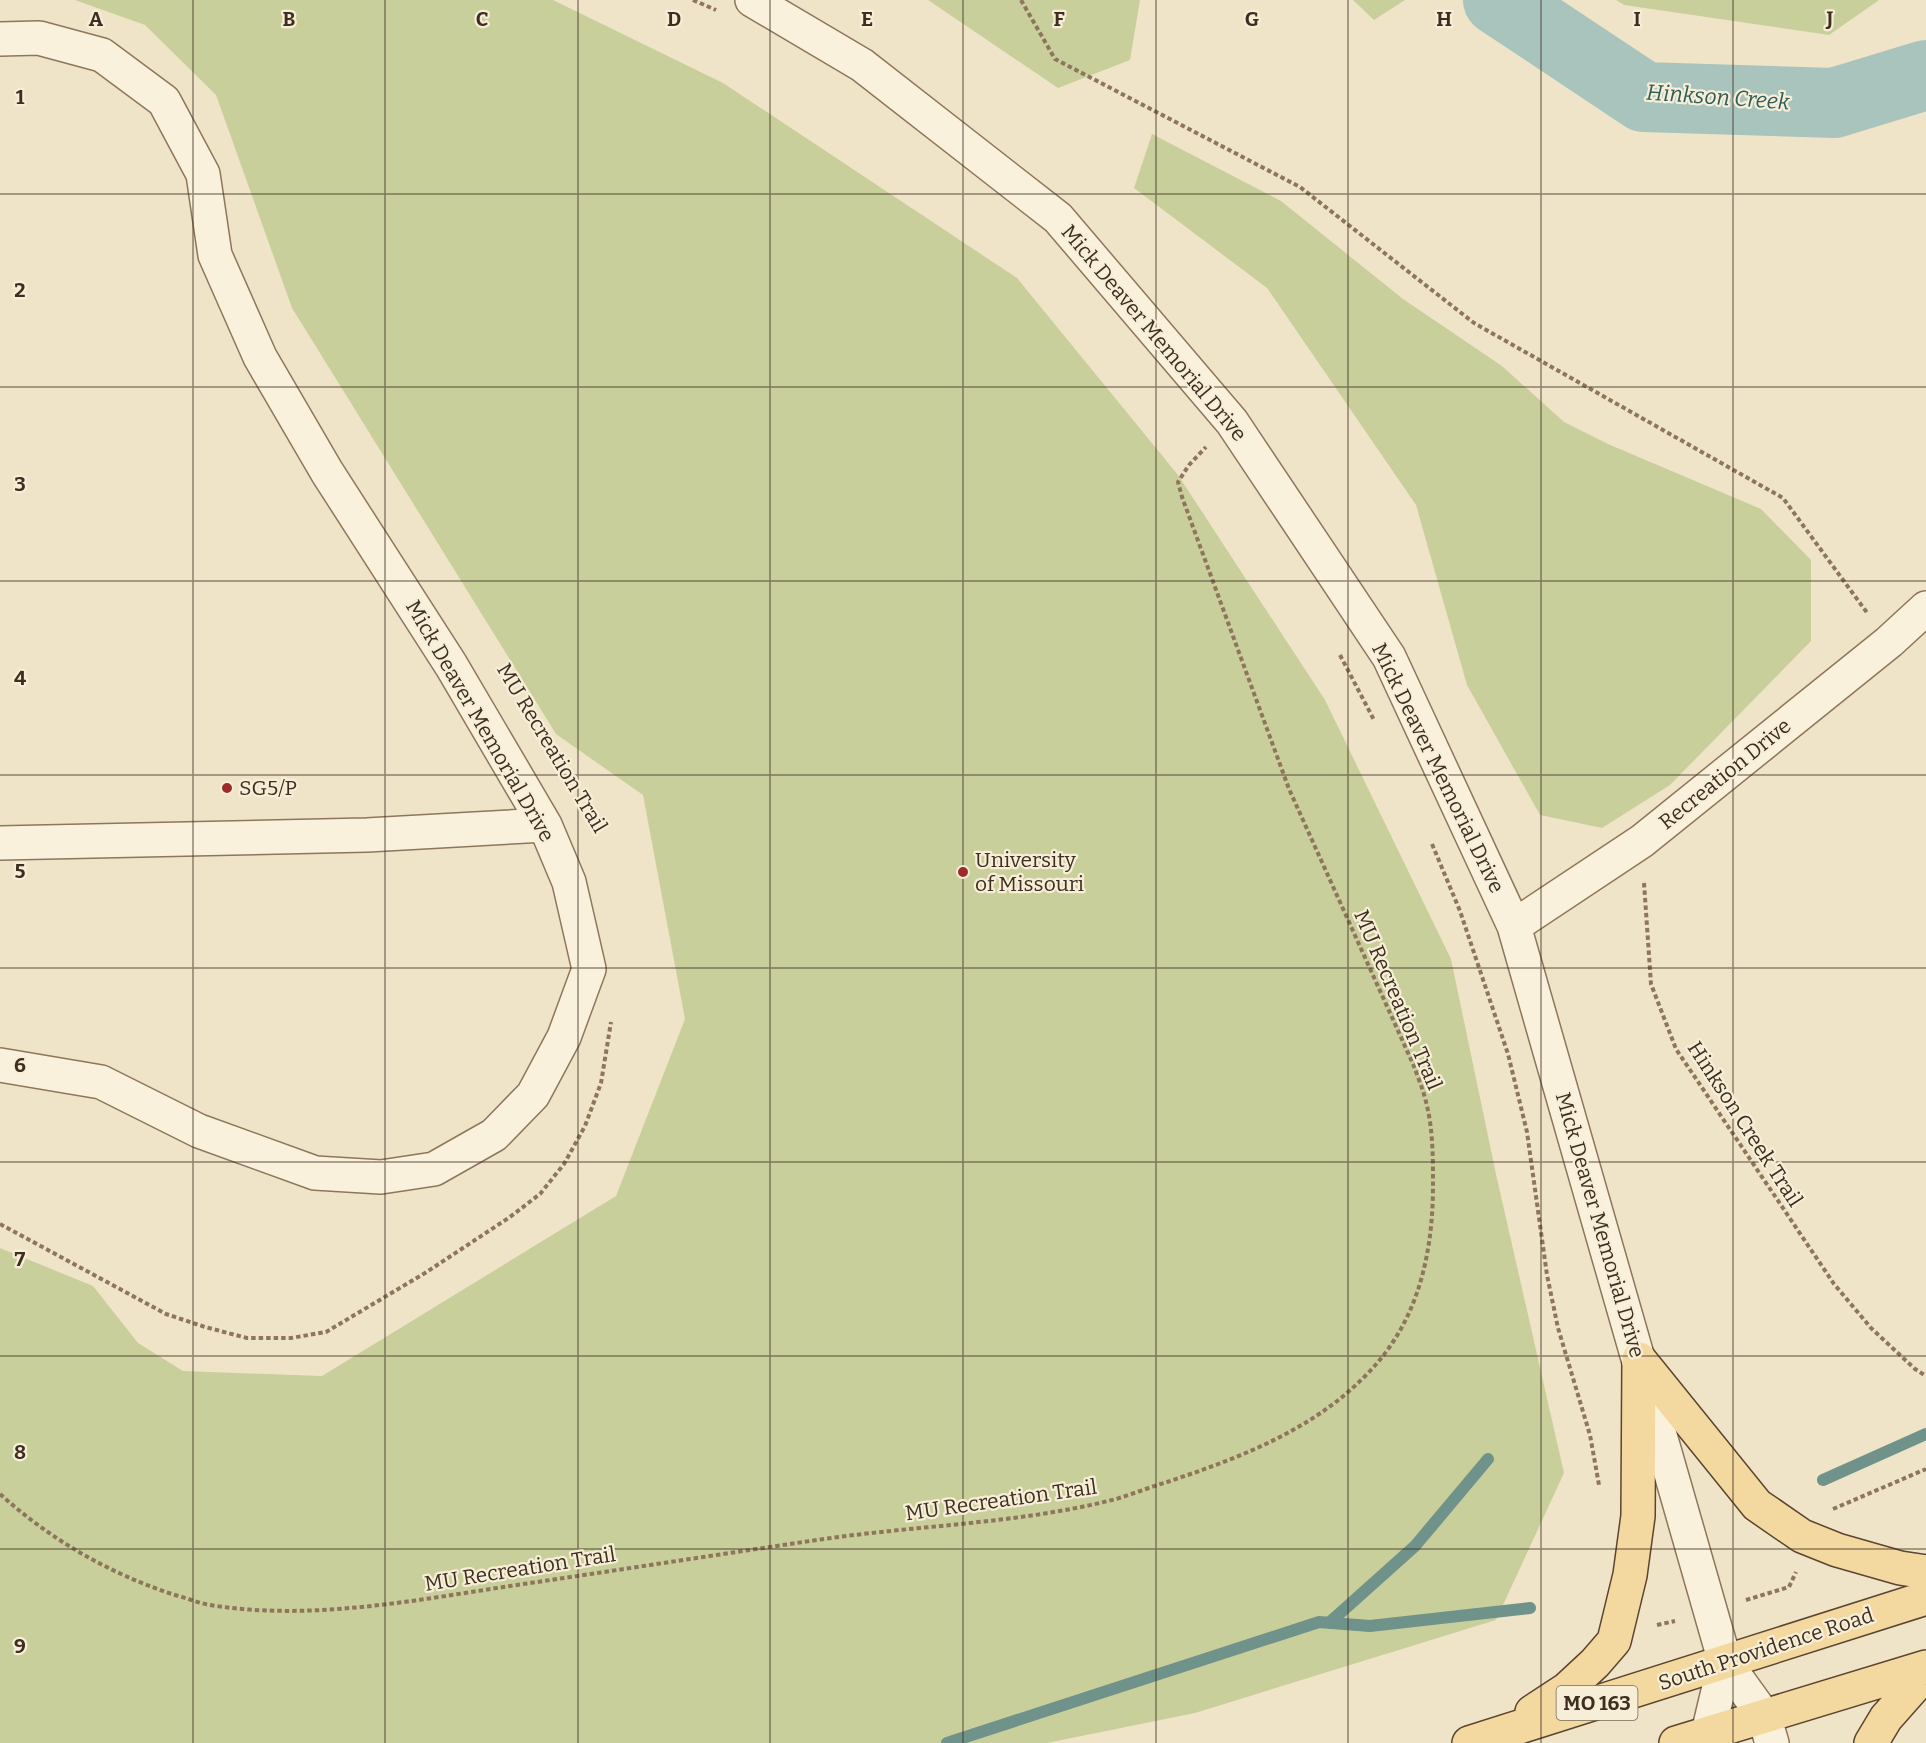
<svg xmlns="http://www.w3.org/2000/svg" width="1926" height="1743" font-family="Bitter,serif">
  <rect width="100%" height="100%" fill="#f0e4c8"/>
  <path fill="#c9cf9b" d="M75,0H553L723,83L1017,278L1178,475L1325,700L1451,959L1496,1174L1564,1473L1496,1620L1195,1713L1047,1743H0V1248L93,1286L138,1343L183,1371L322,1376L616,1196L685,1019L643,795L556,734L292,308L216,95L145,25Z
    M928,0H1140L1130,60L1058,88Z
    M1353,0H1405L1374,20Z
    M1616,0H1879L1829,35L1624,5Z
    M1152,134L1281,201L1403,299L1502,366L1564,422L1608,444L1761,509L1811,560V641L1670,785L1602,828L1540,815L1467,685L1416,505L1267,288L1134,188Z"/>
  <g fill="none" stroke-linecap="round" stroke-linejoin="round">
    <path stroke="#6f938a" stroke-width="12" d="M1823,1480L1926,1434
      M1329,1623L1415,1546L1488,1459
      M947,1743L1319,1622L1370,1626L1530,1608"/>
    <path stroke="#a9c4bc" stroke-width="70" d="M1498,0L1644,97L1834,103L1926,75"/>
    <defs>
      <path id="minor" d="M752,0L862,65L1058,218L1232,422L1389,657L1514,926L1725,1662L1764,1716L1772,1743
        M0,39L39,38L102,55L164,101L203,174L215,255L260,357L327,472L451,665L545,825L569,882L589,969L564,1037L533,1095L494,1135L434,1169L381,1177L315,1173L199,1131L101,1082L0,1065
        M0,843L367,835L545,825
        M1514,926L1642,841L1889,642L1926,608
        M1712,1743L1708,1733L1725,1662"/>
      <path id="major" d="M1639,1359L1757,1505L1802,1536L1837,1550L1900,1568L1926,1572
        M1532,1712L1567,1689L1595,1663L1614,1641L1630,1575L1638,1516L1639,1359
        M1469,1743L1926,1598
        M1676,1743L1926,1667
        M1871,1743L1886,1718L1926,1673"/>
    </defs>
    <use href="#minor" stroke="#8d765c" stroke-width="36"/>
    <use href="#major" stroke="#5b4430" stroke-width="36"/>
    <path stroke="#8d765c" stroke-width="4" stroke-dasharray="4.5 3" stroke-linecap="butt" d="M693,0L716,10
      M1021,0L1055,59L1300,187L1474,323L1783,498L1868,614
      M1340,655L1374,720
      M1432,844L1460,911L1508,1054L1527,1132L1547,1275L1558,1328L1590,1435L1599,1485
      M1644,883L1651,984L1676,1049L1834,1284L1871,1328L1915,1369L1926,1376
      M0,1224L166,1314L205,1327L247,1338H291L326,1332L425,1273L510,1217L540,1194L564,1164L585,1126L601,1083L611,1022
      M0,1494C51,1540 110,1574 175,1595C187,1598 198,1603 210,1605C309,1621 411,1601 510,1586C612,1571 715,1555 817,1540C917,1525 1019,1524 1116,1499C1133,1494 1150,1487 1167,1482C1239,1458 1314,1430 1368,1373C1418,1322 1433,1254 1433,1185C1433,1159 1433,1131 1427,1106C1424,1092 1418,1077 1413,1064L1289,789L1182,497L1178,482L1189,465L1206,447
      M1833,1509L1926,1469
      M1746,1600L1789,1587L1796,1572
      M1657,1625L1675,1621"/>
    <use href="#minor" stroke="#faf1dc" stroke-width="33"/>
    <use href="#major" stroke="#f3d9a0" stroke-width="33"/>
  </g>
  <path fill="none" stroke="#3d2e20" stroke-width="1.5" stroke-opacity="0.55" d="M193,0V1743M385,0V1743M578,0V1743M770,0V1743M963,0V1743M1156,0V1743M1348,0V1743M1541,0V1743M1733,0V1743M0,194H1926M0,387H1926M0,581H1926M0,775H1926M0,968H1926M0,1162H1926M0,1356H1926M0,1549H1926"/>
  <g fill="#9e2a2b" stroke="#f7eed8" stroke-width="2">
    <circle cx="227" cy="788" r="6"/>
    <circle cx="963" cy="872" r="6"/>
  </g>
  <g text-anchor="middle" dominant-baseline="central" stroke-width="4.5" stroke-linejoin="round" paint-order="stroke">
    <rect fill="#f7eed8" stroke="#756857" stroke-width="1.5" x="1556.5" y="1686" width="81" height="34" rx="4.5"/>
    <g font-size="20" font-weight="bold" fill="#3d2e20">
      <text x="1597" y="1703">MO 163</text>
    </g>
    <g font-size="21" fill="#3d2e20" stroke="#f7eed8">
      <text transform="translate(1154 333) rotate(50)">Mick Deaver Memorial Drive</text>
      <text transform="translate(480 721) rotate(60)">Mick Deaver Memorial Drive</text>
      <text transform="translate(552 748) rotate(59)">MU Recreation Trail</text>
      <text transform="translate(1438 768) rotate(64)">Mick Deaver Memorial Drive</text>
      <text transform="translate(1725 774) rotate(-39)">Recreation Drive</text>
      <text transform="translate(1398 1000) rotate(67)">MU Recreation Trail</text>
      <text transform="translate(1745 1124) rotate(57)">Hinkson Creek Trail</text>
      <text transform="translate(1600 1225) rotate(74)">Mick Deaver Memorial Drive</text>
      <text transform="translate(1001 1500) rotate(-8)">MU Recreation Trail</text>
      <text transform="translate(520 1569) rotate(-9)">MU Recreation Trail</text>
      <text transform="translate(1766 1649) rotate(-18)">South Providence Road</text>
    </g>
    <g font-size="21" fill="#3d2e20" stroke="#f7eed8" text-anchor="start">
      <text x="239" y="788">SG5/P</text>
      <text x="975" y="860">University<tspan x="975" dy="24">of Missouri</tspan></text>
    </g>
    <g font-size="22" font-style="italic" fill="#2f5d5a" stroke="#f7eed8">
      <text transform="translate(1718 97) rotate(4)">Hinkson Creek</text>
    </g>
  </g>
  <g font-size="20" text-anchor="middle" font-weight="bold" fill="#3d2e20" stroke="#f7eed8" stroke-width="4.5" stroke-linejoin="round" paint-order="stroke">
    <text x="96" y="26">A</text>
    <text x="289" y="26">B</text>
    <text x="482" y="26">C</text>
    <text x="674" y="26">D</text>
    <text x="867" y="26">E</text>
    <text x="1059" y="26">F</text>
    <text x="1252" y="26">G</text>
    <text x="1444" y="26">H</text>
    <text x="1637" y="26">I</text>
    <text x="1830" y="26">J</text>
    <text x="20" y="104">1</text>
    <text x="20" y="297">2</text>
    <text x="20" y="491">3</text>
    <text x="20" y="685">4</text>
    <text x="20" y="878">5</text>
    <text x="20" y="1072">6</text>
    <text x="20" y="1266">7</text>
    <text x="20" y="1459">8</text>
    <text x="20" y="1653">9</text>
  </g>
</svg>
